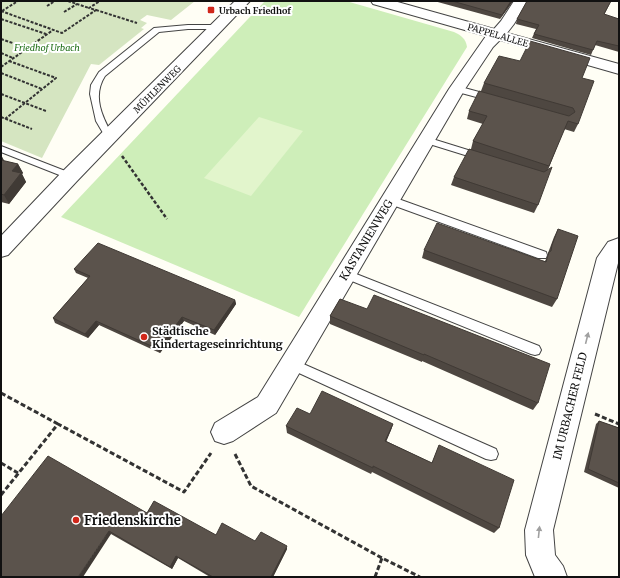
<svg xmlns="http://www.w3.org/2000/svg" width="620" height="578" font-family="Merriweather,serif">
  <rect width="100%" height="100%" fill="#fffef5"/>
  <path fill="#ceeeb9" d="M265,1H346L454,32C461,35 466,39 467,47L299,317L61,217Z"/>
  <path fill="#d5e5c1" d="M1,1H195L171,20L147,15L140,20L147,23L141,28L144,29L99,65L91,64L42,158L1,141Z"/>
  <path fill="#e2f5cc" d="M259,117L303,131L251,196L204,178Z"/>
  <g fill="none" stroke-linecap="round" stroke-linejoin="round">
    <defs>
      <path id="service" d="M188,25H218L222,27L218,29H188L159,32L105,76C92,96 102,117 113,136L109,139L106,138L96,121L90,94L91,85L99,72L154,28Z
        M457,86L494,96L495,98L491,101L454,91L453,89L454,87Z
        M426,137L484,155L486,157L481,160L423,142L421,140Z
        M1,146L73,174L75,176L70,179L67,178L1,152Z
        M390,196L546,252L547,255L546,258H538L387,203L385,200Z
        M346,270L539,346L541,350L539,354L535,355L531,354L342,277L341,274L342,271Z
        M292,359L496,449L498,454L496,459L491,460L486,459L288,368L286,364L288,360Z"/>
      <path id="minor" d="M235,1H250L77,181L8,255L1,257V236L63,171Z
        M371,1H394L494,29L501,21L514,1H528L514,24L507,33L619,64V74L500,40L493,47L465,89L276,413L233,441L224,444L215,441L211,432L215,423L258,397L449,89L486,36L373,4Z
        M619,238V259L553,530L555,555L563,566L567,577H535L526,555L525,530L597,258L608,242Z"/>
    </defs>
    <use href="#service" stroke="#444" stroke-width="2"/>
    <use href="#minor" stroke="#444" stroke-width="2"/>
    <path stroke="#333" stroke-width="2" stroke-dasharray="3 1.5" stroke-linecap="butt" d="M68,1L89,8
      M47,6L55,1
      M96,10L137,23
      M1,11L62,33L96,10L89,8L100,1
      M2,11L18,1
      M64,12L77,4
      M1,19L46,34
      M1,39L27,48
      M1,53L13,58
      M1,67L53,30
      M1,73L42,89
      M1,94L46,111
      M1,117L32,129
      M5,119L56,78L9,61"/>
    <path stroke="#333" stroke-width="2.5" stroke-dasharray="3.5 2" stroke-linecap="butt" d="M122,156L167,219"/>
    <path stroke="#333" stroke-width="3" stroke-dasharray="5 2.5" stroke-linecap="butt" d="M1,393L58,424
      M595,414L619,424
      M235,454L251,486L382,558L420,577
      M1,463L18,473
      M1,495L58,424L184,492L211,453
      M375,577L382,558"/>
    <use href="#service" fill="#fff" fill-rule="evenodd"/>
    <use href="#minor" fill="#fff" fill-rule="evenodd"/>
  </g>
  <path fill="#4e4741" d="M434,1H513L500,19Z
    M527,1H611L604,15L619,19V52L595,45L591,55L532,38L536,29L516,24L517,19Z
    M582,78L578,124L574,132L564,129L548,170L538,205L534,213L451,185L454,177L471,149L473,141L483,124L467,119L469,111L481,91L484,83Z
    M1,155L4,161L18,164L23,173L22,174L26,182L9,204L1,202Z
    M558,229L557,299L552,307L422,258L424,250L545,261L548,255V253L554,237Z
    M74,269L235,300L236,304L215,335L184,321L160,353L99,325L88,338L55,323L53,318L88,278L76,273Z
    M340,299L538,403L533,410L422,361V362L330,324V316Z
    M599,421L619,428V488L584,472L596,424Z
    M393,424L391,430L386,441L432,463L439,445L499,528L494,533L372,472L371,474L287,433L286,426Z
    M147,513L216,535L287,549L273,577H210L178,558L172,569L111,534L1,577Z"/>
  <path fill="#403a35" d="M511,1H513L500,19L502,15Z
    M1,155L6,164L1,167Z
    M18,164L23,173L22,174L26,182L9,204L4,195L12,171Z
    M235,300L236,304L215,335L214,330Z
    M182,317L184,321L160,353L158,349Z
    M96,321L99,325L88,338L85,334Z
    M393,424L391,430L384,447L385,441Z
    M109,531L111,534L83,577H78Z
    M287,546V549L273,577H271Z
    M176,556L178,558L172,569L170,567Z"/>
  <path fill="#5b534c" stroke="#403a35" d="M452,1H511L502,15Z
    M527,1H611L604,14L619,19V46L597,41L593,50L534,34L539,25L517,19Z
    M530,41L590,58L582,78L594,81L578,124L568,121L549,166L473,141L487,116L469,111L479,91L569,116L575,112L573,108L484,83L499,56L520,61Z
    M469,149L544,172L552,167L538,205L454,177Z
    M1,160L18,164L12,171L21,173L4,195L1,194Z
    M437,223L546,262L549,252L551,251L552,245L558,229L578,236L557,299L424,250Z
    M98,243L235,300L214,330L182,317L158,349L96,321L85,334L53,318L90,276L74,269Z
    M374,295L550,364L538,403L424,354V355L330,316L340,299L367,309Z
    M322,391L393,424L385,441L432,463L439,445L514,480L499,528L373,466V468L286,426L297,408L310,414Z
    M599,421L619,428V483L588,469Z
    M48,456L147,513L154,501L216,535L222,523L255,541L261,532L287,546L271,577H213L176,556L170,567L109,531L78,577H1V516Z"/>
  <defs><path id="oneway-solid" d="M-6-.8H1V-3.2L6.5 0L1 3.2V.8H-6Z"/></defs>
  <g fill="#a0a0a0">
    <use href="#oneway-solid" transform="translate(587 338) rotate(-76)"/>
    <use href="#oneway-solid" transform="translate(539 532) rotate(-84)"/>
  </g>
  <g fill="#d0271a" stroke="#fff" stroke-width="1.5">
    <rect x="207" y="6" width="8" height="8" rx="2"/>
    <circle cx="144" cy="337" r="4"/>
    <circle cx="76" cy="520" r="4"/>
  </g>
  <g text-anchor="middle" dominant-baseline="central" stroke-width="4" stroke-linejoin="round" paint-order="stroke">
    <g font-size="9" font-weight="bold" fill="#111" stroke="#fff" text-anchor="start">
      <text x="219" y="10">Urbach Friedhof</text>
    </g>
    <g font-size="9" fill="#111" stroke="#fff">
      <text transform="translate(498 35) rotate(16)">PAPPELALLEE</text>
      <text transform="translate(157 89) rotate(-45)">MÜHLENWEG</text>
    </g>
    <g font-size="9" font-style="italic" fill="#217019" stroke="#fff">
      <text x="47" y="47">Friedhof Urbach</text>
    </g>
    <g font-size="11" fill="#111" stroke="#fff">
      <text transform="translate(366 240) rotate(-59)">KASTANIENWEG</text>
      <text transform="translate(570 406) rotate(-76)">IM URBACHER FELD</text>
    </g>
    <g font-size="11" font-weight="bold" fill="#111" stroke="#fff" text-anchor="start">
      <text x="152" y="331">Städtische<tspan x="152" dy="13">Kindertageseinrichtung</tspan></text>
    </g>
    <g font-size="13" font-weight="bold" fill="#111" stroke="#fff" text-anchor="start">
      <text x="84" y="520">Friedenskirche</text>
    </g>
  </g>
  <rect width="620" height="578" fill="none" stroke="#111111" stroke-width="4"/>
</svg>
